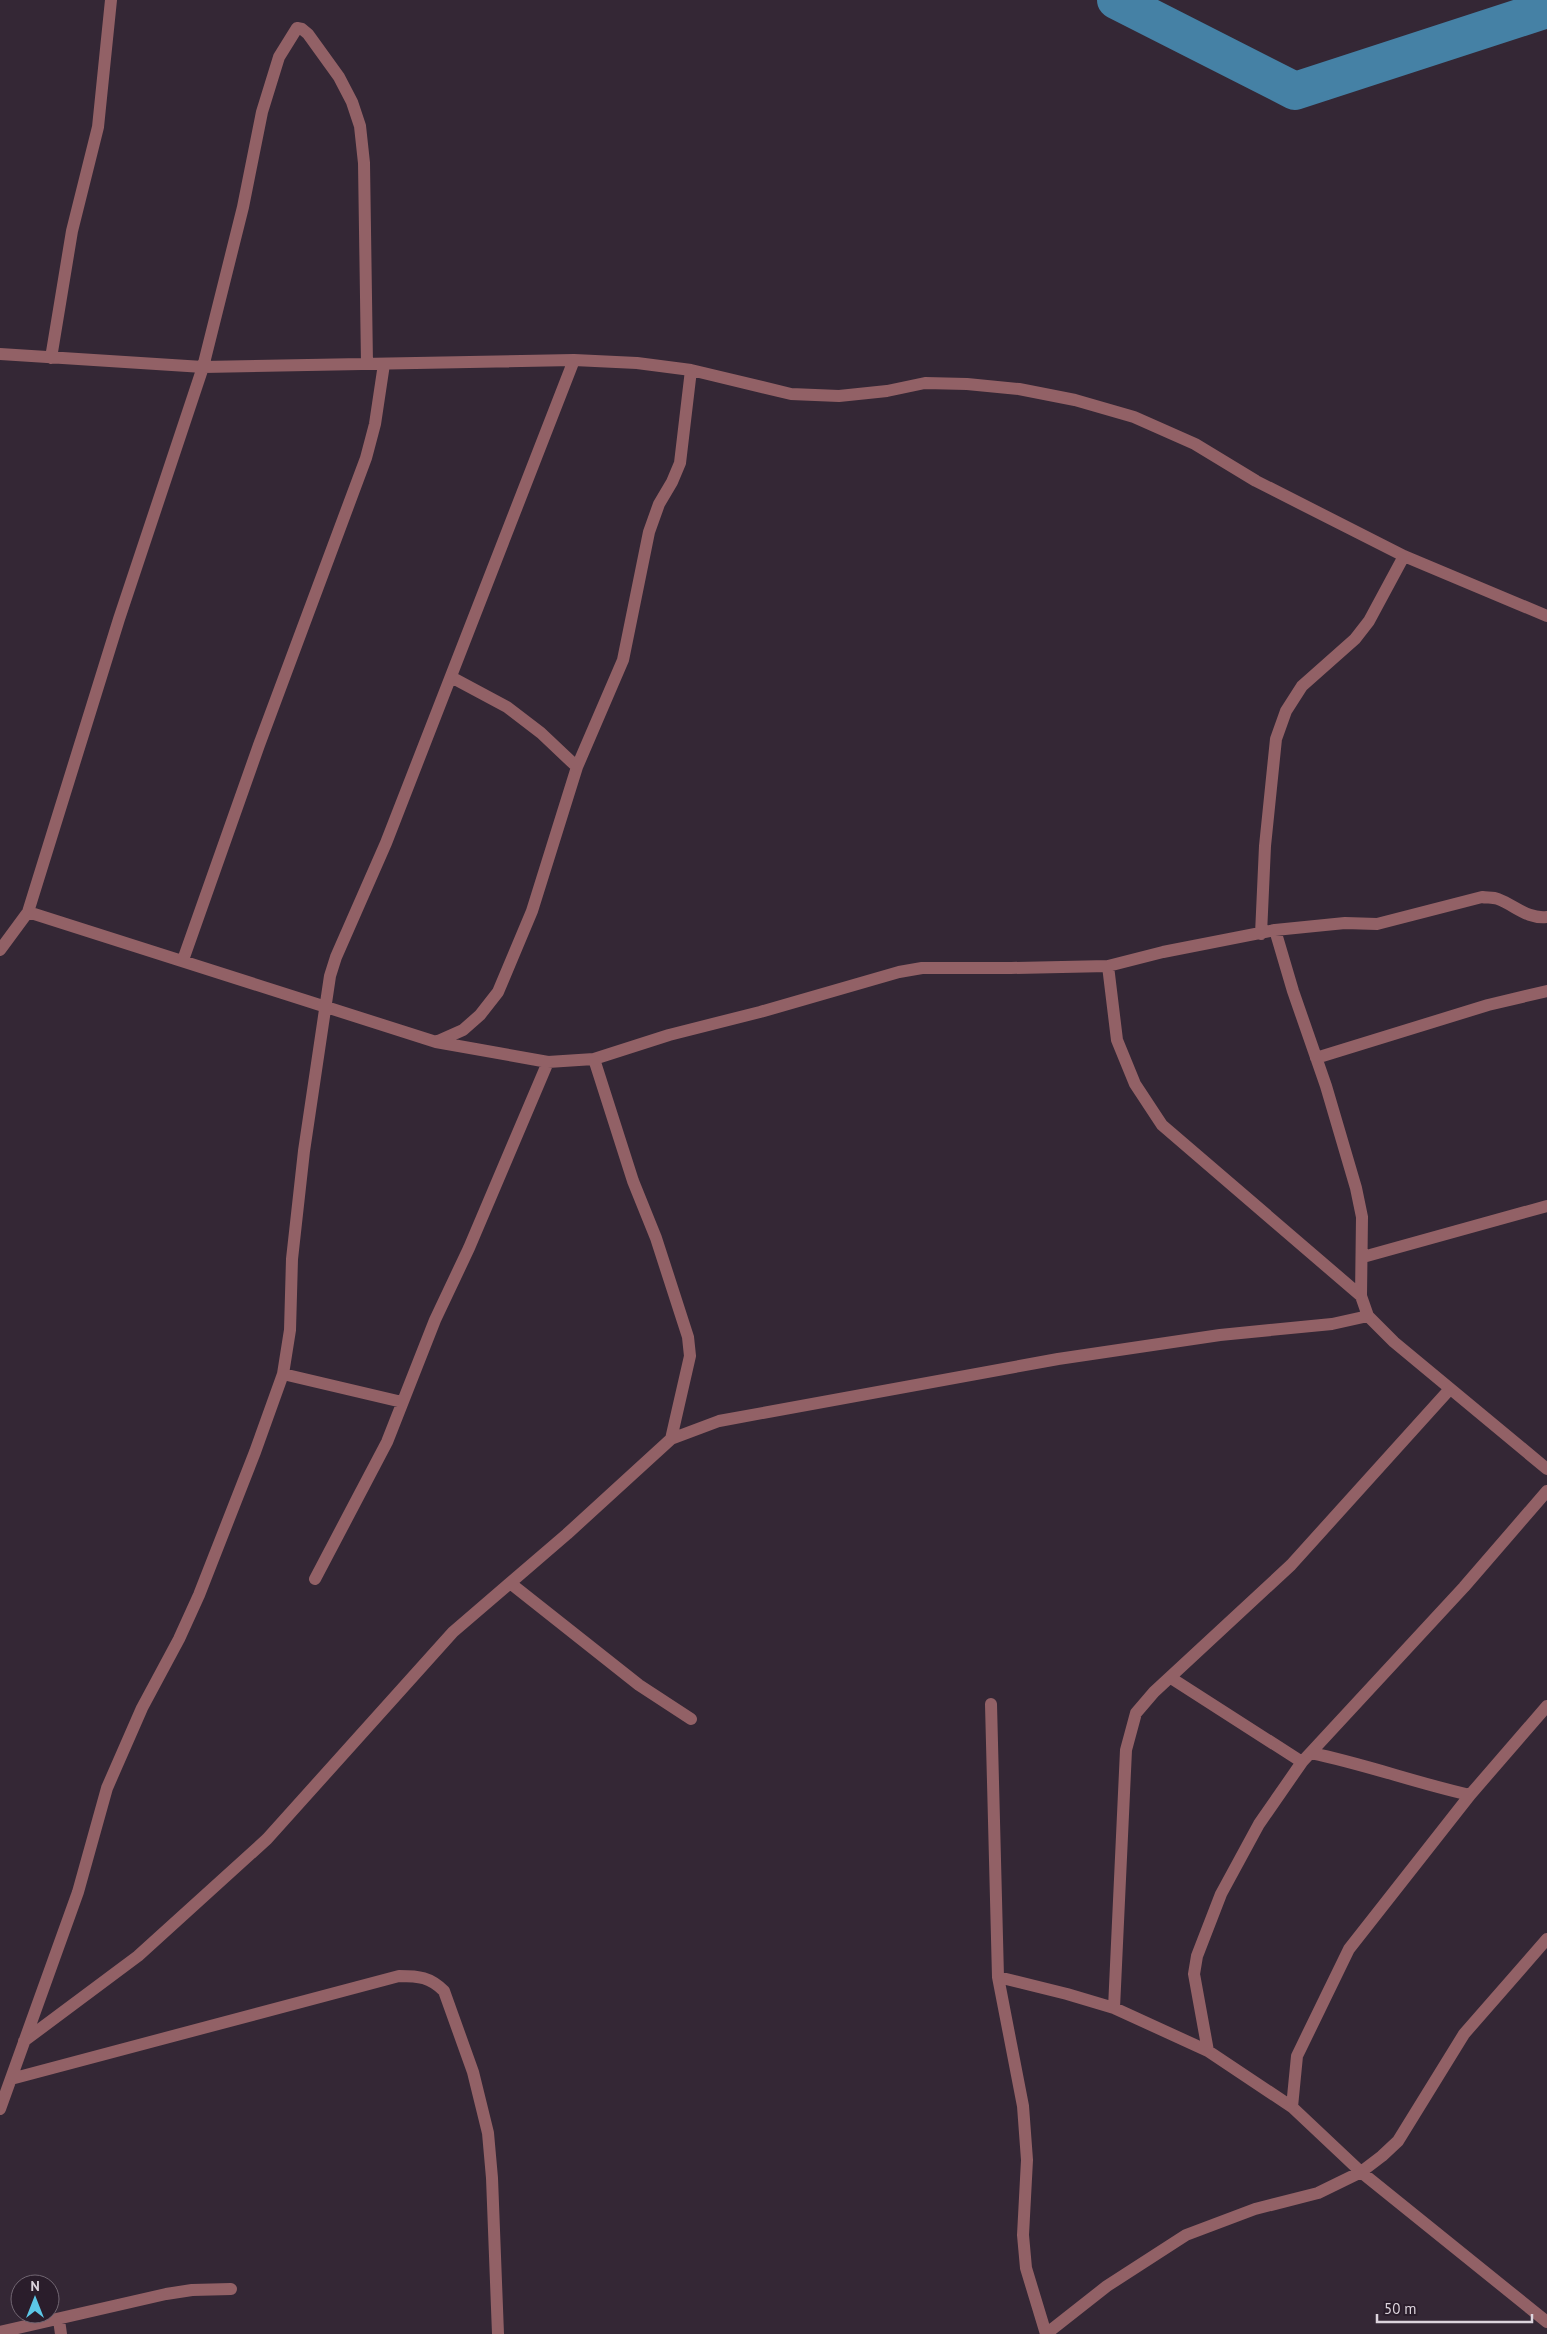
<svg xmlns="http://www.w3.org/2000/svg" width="1547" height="2334" font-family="'PT Sans',sans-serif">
  <rect width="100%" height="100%" fill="#342735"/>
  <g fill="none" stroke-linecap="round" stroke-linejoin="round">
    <path stroke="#4581a5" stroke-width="38" d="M1116,0L1295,91L1547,9"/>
    <path stroke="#926166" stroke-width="12" d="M0,354L203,367L574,360L637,363L691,370L791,394L839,396L887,391L925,383L967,384L1019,389L1075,400L1134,417L1195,444L1256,481L1404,556L1547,616
      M51,358L72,231L98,127L111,0
      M451,677L507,707L541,733L577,767
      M28,912L436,1042L548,1062L594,1059L669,1035L760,1012L899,972L922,968H1011L1108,966L1163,952L1275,930L1345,923L1377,924L1482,897C1487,898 1493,897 1498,899C1516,906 1527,919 1547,917
      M1275,930L1293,991L1326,1086L1356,1188L1362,1217L1361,1296
      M1261,934L1265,846L1276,739L1286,711L1302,686L1355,639L1369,621L1404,556
      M0,950L28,912L119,619L203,367L243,207L262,112L279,57L297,28L302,29L308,34L339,77L352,102L360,126L364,163L367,364
      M183,960L259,745L366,458L375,424L384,364
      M1108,966L1117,1040L1135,1084L1162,1125L1361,1296L1368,1316L1394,1342L1547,1469
      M436,1042L463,1030L480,1015L498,992L532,911L577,767L623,660L649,532L659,504L672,482L680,463L691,370
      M1316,1058L1488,1005L1547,991
      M594,1059L633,1181L656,1238L688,1337L690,1356L671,1439
      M1363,1257L1547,1206
      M283,1374L402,1402
      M315,1579L387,1442L435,1320L469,1248L548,1062
      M510,1583L639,1685L691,1719
      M1171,1678L1302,1762
      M991,1704L998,1977L1023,2106L1027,2160L1023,2235L1026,2268L1046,2334
      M1311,1753C1365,1764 1416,1783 1470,1795
      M998,1977L1067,1994L1114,2008L1208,2051L1292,2107L1361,2172L1547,2322
      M1114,2008L1126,1750L1136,1713L1154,1692L1291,1565L1449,1390
      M24,2041L138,1956L267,1839L453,1632L567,1534L671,1439L719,1421L1058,1359L1220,1335L1332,1324L1368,1316
      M1208,2051L1194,1974L1197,1956L1221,1894L1259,1824L1302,1762L1464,1587L1547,1491
      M11,2079L399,1976C419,1976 430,1977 444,1991L473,2072L488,2133L492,2178L498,2334
      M1292,2107L1297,2056L1349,1949L1470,1795L1547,1706
      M0,2109L78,1892L107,1788L142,1708L179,1639L199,1595L255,1452L283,1374L290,1330L292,1259L304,1151L330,976L336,957L386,843L574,360
      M59,2320L61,2334
      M0,2332L166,2294L192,2290L231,2289
      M1046,2334L1107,2286L1186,2235L1255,2209L1318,2193L1361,2172L1382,2156L1398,2141L1464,2034L1547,1939"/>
  </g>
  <g transform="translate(35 2299)"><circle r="24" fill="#2a1d2b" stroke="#716672"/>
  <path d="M0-4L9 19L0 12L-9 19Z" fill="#5cc7e7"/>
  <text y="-8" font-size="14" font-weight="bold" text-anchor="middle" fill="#dcd4dd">N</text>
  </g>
  <path d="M1377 2314v8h155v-8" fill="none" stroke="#dcd4dd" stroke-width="2.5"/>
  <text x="1384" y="2314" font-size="15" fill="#dcd4dd" stroke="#2a1d2b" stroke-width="4" paint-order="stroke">50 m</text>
</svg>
